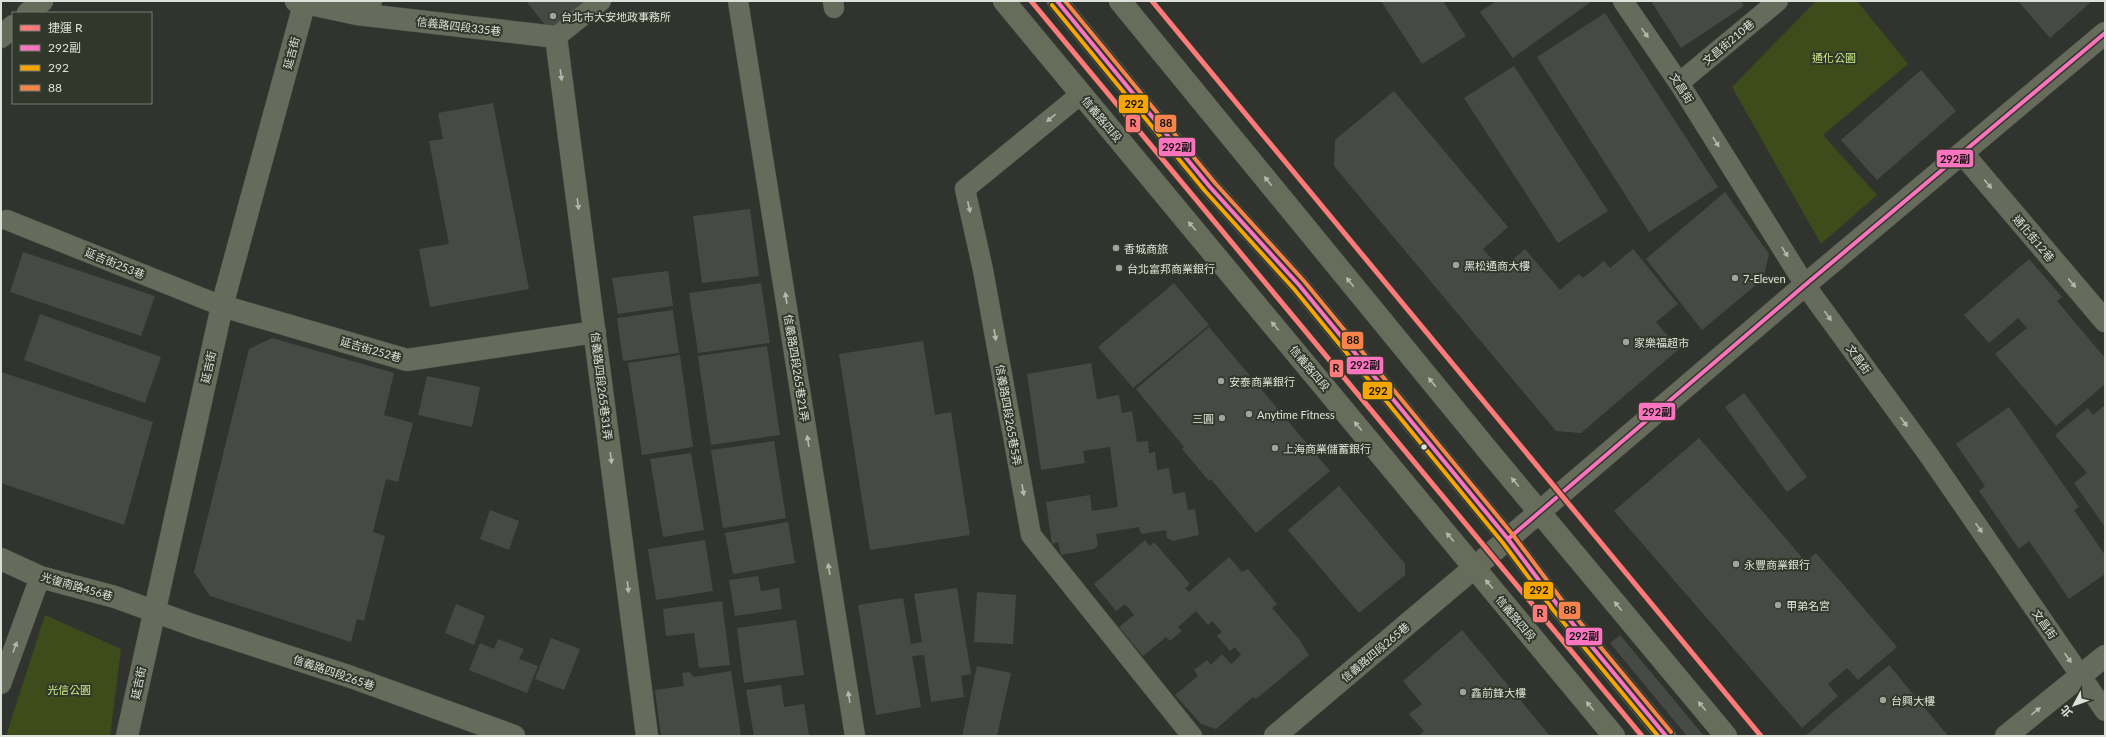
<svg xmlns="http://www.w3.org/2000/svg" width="2106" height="737" font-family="Lato,'Noto Sans TC',sans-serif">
  <rect width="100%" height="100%" fill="#31342e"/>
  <path fill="#3d4c1a" d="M1816,1H1857L1908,64L1823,135L1877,195L1821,244L1732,87Z
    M45,615L121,649L110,736H6Z"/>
  <path fill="#474a44" d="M526,1H586L550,31Z
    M1381,1H1443L1466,36L1422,64Z
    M1496,1H1592L1513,58L1480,12Z
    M1651,1H1741L1744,6L1681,48Z
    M2018,1H2088L2090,3L2050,38Z
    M1605,13L1718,187L1649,232L1537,57Z
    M1514,66L1608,211L1558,243L1464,98Z
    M1921,70L1956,111L1877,180L1841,140Z
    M1394,91L1508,227L1483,249L1501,270L1525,249L1560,290L1579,274L1583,278L1604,261L1610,268L1633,249L1678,304L1656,322L1679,349L1581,433L1556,431L1334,166L1335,140Z
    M493,103L529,289L430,307L419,249L449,244L429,141L443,139L438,113Z
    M1725,192L1769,254L1763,279L1702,330L1646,259Z
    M750,209L759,276L702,283L693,216Z
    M23,252L155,296L141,336L10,292Z
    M2029,259L2062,297L2057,301L2105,358V384L2056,426L1995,354L2027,328L2018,318L1989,343L1964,315Z
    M668,271L673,306L618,314L612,278Z
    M761,283L770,343L698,353L689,293Z
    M1174,283L1209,325L1133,388L1098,347Z
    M673,310L679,353L623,361L617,318Z
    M40,314L161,357L145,403L24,360Z
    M1209,327L1330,471L1256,533L1211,479L1209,481L1182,449L1184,447L1136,389Z
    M272,338L394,373L384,415L413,423L398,482L386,479L373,532L385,536L364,621L357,619L351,642L210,596L194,572L249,349Z
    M923,341L935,415L951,412L970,535L870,550L839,354Z
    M767,346L780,435L711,445L698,356Z
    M680,355L693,447L642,455L628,363Z
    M1091,363L1097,399L1119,395L1122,413L1132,411L1137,442L1148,441L1149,453L1155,452L1157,470L1169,468L1173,494L1185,492L1188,510L1195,509L1199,535L1173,541L1167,538L1166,530L1141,534L1139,527L1096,534L1098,545L1094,549L1061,555L1058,542L1052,544L1046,502L1090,495L1092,511L1118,507L1110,447L1083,451L1085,463L1041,470L1027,374Z
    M1,372L153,422L124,525L1,483Z
    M427,376L480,387L472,427L418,415Z
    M1744,393L1807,477L1787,492L1725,407Z
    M2105,405V527L2074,483L2087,473L2055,435L2088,408L2093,415Z
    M2009,407L2079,507L2074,510L2105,555V574L2069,599L2029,541L2019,549L1979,491L1985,486L1956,444Z
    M1699,438L1806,562L1816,553L1897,647L1858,680L1847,668L1828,684L1838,696L1802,728L1614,511Z
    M774,441L786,518L723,528L711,450Z
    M691,453L704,530L663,537L650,459Z
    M1339,486L1405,564V575L1359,613L1288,530Z
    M490,510L519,521L509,550L480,539Z
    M788,522L795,563L733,574L725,533Z
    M705,540L713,591L656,600L648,549Z
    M1145,540L1150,546L1154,542L1190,584L1185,588L1189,592L1229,557L1242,572L1248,569L1277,604L1272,608L1299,639L1309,655L1256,699L1253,697L1216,729L1201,724L1175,695L1198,676L1194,670L1207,660L1211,665L1222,654L1231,664L1241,655L1235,647L1230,651L1217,636L1222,632L1212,621L1208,625L1196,611L1178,627L1182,631L1170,641L1166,637L1143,656L1119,627L1134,615L1125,604L1116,611L1094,584Z
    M758,576L761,591L779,588L782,609L735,616L729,580Z
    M957,588L971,674L961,676L964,697L931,702L924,655L912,656L921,707L876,715L858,605L903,598L911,644L922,642L914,594Z
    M977,592L1016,595L1013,644L974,642Z
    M722,601L730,665L699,668L694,633L666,636L663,609Z
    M456,604L485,616L474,645L445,633Z
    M796,620L804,675L744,683L737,628Z
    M1462,630L1550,736H1419L1424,731L1409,714L1422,704L1403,681Z
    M1620,635L1704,736H1687L1610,643Z
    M551,638L580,649L564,690L535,679Z
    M498,639L524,649L519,659L538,666L527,693L469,670L480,643L494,649Z
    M1889,665L1948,736H1805Z
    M977,666L1011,673L997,736H962Z
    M731,671L741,736H661L655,690L684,686L682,673L689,672L694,677Z
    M781,685L784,707L804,704L809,735L754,736L746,690Z"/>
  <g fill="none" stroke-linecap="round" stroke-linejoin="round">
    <defs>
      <path id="service" d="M738,1L855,736
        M833,1L834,8
        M1057,1L1210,187L1299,285L1508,539L1559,607L1666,736
        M1623,1L1679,83L1805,285L1928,454L2105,711
        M357,14L372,1
        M556,37L601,1
        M1679,83L1778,1
        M1081,94L965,189L983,270L1031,535L1192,736
        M7,220L222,306
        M1,684L40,577"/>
      <path id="minor" d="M296,1L357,14L556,37L647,736
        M28,13L42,1
        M1,37L13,26
        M1963,154L2105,321
        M222,306L407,360L595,332
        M1,559L40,577L115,597L192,625L351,677L514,736
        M1275,736L1475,567
        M2006,736L2105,656"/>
      <path id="tertiary" d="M1475,567L1805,285L2105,33
        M127,736L222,306L305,1"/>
      <path id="secondary" d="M1004,1L1614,736
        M1120,1L1491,454L1726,736"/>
    </defs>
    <use href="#service" stroke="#4d4f4a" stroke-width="21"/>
    <use href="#minor" stroke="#4d4f4a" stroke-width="23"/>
    <use href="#tertiary" stroke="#4d4f4a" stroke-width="23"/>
    <use href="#secondary" stroke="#4d4f4a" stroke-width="23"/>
    <use href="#service" stroke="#666b5b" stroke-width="20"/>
    <use href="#minor" stroke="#666b5b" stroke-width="22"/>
    <use href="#tertiary" stroke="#666b5b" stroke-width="22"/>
    <use href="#secondary" stroke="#676d5b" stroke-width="22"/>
    <defs>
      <path id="bus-1" d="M1057,1L1210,187L1299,285L1508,539L1559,607L1666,736
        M1508,539L1805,285L2105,33"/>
      <path id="bus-2" d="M1052,5L1205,191L1294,289L1503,543L1554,611L1658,736"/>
      <path id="bus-3" d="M1065,1L1215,183L1304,281L1513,535L1564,603L1671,732"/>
    </defs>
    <use href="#bus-1" stroke="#32372b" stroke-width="7"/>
    <use href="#bus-2" stroke="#32372b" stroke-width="7"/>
    <use href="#bus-3" stroke="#32372b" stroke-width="7"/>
    <use href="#bus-1" stroke="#fc73be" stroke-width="4"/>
    <use href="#bus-2" stroke="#f7a600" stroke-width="4"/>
    <use href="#bus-3" stroke="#f8844c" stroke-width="4"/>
    <defs>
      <path id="metro-1" d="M1031,1L1642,736
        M1152,1L1761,736"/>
    </defs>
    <use href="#metro-1" stroke="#32372b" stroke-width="8"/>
    <use href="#metro-1" stroke="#ff7a7a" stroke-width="5"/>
  </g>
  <defs><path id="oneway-solid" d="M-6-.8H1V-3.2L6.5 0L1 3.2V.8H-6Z"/></defs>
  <g fill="#b4b8ad">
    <use href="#oneway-solid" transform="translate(1645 33) rotate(55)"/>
    <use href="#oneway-solid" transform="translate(561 75) rotate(82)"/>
    <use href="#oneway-solid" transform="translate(1051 118) rotate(140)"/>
    <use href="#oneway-solid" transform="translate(1716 142) rotate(58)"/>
    <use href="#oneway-solid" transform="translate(1268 181) rotate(-129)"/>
    <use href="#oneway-solid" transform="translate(1988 184) rotate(50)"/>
    <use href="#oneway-solid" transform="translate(578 204) rotate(82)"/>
    <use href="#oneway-solid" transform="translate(969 207) rotate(77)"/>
    <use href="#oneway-solid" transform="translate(1192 226) rotate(-130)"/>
    <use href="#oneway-solid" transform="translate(1785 252) rotate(58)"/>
    <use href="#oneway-solid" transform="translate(1350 282) rotate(-129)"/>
    <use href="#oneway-solid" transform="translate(2072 283) rotate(50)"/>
    <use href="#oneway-solid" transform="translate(786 298) rotate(-99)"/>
    <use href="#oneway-solid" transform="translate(1828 316) rotate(54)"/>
    <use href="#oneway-solid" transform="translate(1275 326) rotate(-130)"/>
    <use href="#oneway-solid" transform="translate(995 335) rotate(80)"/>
    <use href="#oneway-solid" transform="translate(1432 382) rotate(-129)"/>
    <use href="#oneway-solid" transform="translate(1904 422) rotate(54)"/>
    <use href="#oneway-solid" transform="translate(1358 426) rotate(-130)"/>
    <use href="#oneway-solid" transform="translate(808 441) rotate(-99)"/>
    <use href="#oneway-solid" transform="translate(611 458) rotate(83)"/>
    <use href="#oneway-solid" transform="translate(1515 482) rotate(-130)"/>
    <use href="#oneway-solid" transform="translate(1023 490) rotate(80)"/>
    <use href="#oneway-solid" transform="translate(1979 528) rotate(55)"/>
    <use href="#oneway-solid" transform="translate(1450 537) rotate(-130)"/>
    <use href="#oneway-solid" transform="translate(829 569) rotate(-99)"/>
    <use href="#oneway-solid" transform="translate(1489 584) rotate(-130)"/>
    <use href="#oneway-solid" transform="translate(628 587) rotate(83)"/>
    <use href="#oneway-solid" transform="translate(1618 606) rotate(-130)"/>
    <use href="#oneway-solid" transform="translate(15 647) rotate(-70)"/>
    <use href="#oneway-solid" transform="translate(2068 658) rotate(55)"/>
    <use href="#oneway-solid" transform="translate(849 697) rotate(-99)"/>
    <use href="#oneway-solid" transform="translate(1590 706) rotate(-130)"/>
    <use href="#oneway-solid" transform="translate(1702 706) rotate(-130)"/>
    <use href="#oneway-solid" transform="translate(2036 711) rotate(-39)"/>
  </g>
  <g fill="#a1a49d" stroke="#32372b" stroke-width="1.5">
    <circle cx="553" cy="16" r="4"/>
    <circle cx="1116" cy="248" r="4"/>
    <circle cx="1456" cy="265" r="4"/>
    <circle cx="1119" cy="268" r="4"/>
    <circle cx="1735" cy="278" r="4"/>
    <circle cx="1626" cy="342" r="4"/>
    <circle cx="1221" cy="381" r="4"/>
    <circle cx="1249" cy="414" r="4"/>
    <circle cx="1222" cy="418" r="4"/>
    <circle cx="1275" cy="448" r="4"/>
    <circle cx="1736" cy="564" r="4"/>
    <circle cx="1778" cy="605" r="4"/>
    <circle cx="1463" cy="692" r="4"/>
    <circle cx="1883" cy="700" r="4"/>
  </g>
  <circle fill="#dee1d9" stroke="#32372b" stroke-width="1.5" cx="1424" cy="447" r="3.5"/>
  <g text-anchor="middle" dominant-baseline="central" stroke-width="4" stroke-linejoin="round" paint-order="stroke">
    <g font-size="11" fill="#dee1d9" stroke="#32372b" text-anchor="start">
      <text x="561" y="16">台北市大安地政事務所</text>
      <text x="1124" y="248">香城商旅</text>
      <text x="1464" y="265">黑松通商大樓</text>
      <text x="1127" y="268">台北富邦商業銀行</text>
      <text x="1743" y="278">7-Eleven</text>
      <text x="1634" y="342">家樂福超市</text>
      <text x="1229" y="381">安泰商業銀行</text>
      <text x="1257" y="414">Anytime Fitness</text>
      <text x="1214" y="418" text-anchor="end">三圓</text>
      <text x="1283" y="448">上海商業儲蓄銀行</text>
      <text x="1744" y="564">永豐商業銀行</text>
      <text x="1786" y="605">甲弟名宮</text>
      <text x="1471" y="692">鑫前鋒大樓</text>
      <text x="1891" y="700">台興大樓</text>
    </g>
    <g font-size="11" fill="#dee1d9" stroke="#32372b">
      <text transform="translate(459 26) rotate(7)">信義路四段335巷</text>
      <text transform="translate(1728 42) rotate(-40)">文昌街210巷</text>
      <text transform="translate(291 53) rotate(-75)">延吉街</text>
      <text transform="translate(1682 88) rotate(57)">文昌街</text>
      <text transform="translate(1102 119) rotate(50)">信義路四段</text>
      <text transform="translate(2034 238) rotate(50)">通化街12巷</text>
      <text transform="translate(115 263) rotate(22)">延吉街253巷</text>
      <text transform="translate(371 349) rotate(16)">延吉街252巷</text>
      <text transform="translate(1859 359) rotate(54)">文昌街</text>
      <text transform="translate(208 367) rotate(-77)">延吉街</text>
      <text transform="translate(797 368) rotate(81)">信義路四段265巷21弄</text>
      <text transform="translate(1310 368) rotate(50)">信義路四段</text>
      <text transform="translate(602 386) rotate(83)">信義路四段265巷31弄</text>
      <text transform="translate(1009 415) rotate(80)">信義路四段265巷5弄</text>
      <text transform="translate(77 586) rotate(16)">光復南路456巷</text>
      <text transform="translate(1516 618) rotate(50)">信義路四段</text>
      <text transform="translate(2045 624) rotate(55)">文昌街</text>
      <text transform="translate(1375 652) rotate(-40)">信義路四段265巷</text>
      <text transform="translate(334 672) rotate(19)">信義路四段265巷</text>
      <text transform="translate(138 683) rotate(-78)">延吉街</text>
    </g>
    <g font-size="11" fill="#caeb85" stroke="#32372b">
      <text x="1834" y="57">通化公園</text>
      <text x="69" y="689">光信公園</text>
    </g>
  </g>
  <g stroke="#32372b" stroke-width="1.5">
    <rect x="1118" y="94" width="31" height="20" rx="4" fill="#f7a600"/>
    <rect x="1154" y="114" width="23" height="19" rx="4" fill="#f8844c"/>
    <rect x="1125" y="114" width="16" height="19" rx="4" fill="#ff7a7a"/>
    <rect x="1158" y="137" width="38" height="20" rx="4" fill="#fc73be"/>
    <rect x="1936" y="149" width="38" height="19" rx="4" fill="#fc73be"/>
    <rect x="1341" y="331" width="23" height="19" rx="4" fill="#f8844c"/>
    <rect x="1346" y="356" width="38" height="19" rx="4" fill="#fc73be"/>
    <rect x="1329" y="359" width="15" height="19" rx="4" fill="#ff7a7a"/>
    <rect x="1362" y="381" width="31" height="19" rx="4" fill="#f7a600"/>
    <rect x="1638" y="402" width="38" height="19" rx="4" fill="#fc73be"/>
    <rect x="1523" y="581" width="31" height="19" rx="4" fill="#f7a600"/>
    <rect x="1558" y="601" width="23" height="19" rx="4" fill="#f8844c"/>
    <rect x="1532" y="604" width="16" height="19" rx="4" fill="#ff7a7a"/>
    <rect x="1565" y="627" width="38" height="19" rx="4" fill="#fc73be"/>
  </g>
  <g font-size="11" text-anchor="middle" font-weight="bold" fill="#111">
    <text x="1134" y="108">292</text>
    <text x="1166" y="127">88</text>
    <text x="1133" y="127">R</text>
    <text x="1177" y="151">292副</text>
    <text x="1955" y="163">292副</text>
    <text x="1353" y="344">88</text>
    <text x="1365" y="369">292副</text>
    <text x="1336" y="372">R</text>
    <text x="1378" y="395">292</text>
    <text x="1657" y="416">292副</text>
    <text x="1539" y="594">292</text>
    <text x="1570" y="614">88</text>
    <text x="1540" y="617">R</text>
    <text x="1584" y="640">292副</text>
  </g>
  <rect width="2106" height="737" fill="none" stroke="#dee1d9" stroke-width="4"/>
  <rect x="12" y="12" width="140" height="92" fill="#32372b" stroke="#777b71"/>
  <rect x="20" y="25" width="20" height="6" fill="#ff7a7a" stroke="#777b71"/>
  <text x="48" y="32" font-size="12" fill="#dee1d9">捷運 R</text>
  <rect x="20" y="45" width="20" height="6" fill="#fc73be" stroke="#777b71"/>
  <text x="48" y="52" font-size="12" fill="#dee1d9">292副</text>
  <rect x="20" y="65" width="20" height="6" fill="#f7a600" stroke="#777b71"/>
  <text x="48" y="72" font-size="12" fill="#dee1d9">292</text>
  <rect x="20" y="85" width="20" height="6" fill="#f8844c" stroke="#777b71"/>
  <text x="48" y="92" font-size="12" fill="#dee1d9">88</text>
  <g transform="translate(2074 705) rotate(229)" stroke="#32372b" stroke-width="3" paint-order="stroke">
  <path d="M0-3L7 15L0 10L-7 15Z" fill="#dee1d9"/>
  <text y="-6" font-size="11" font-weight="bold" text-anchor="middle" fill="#dee1d9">北</text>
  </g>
</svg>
